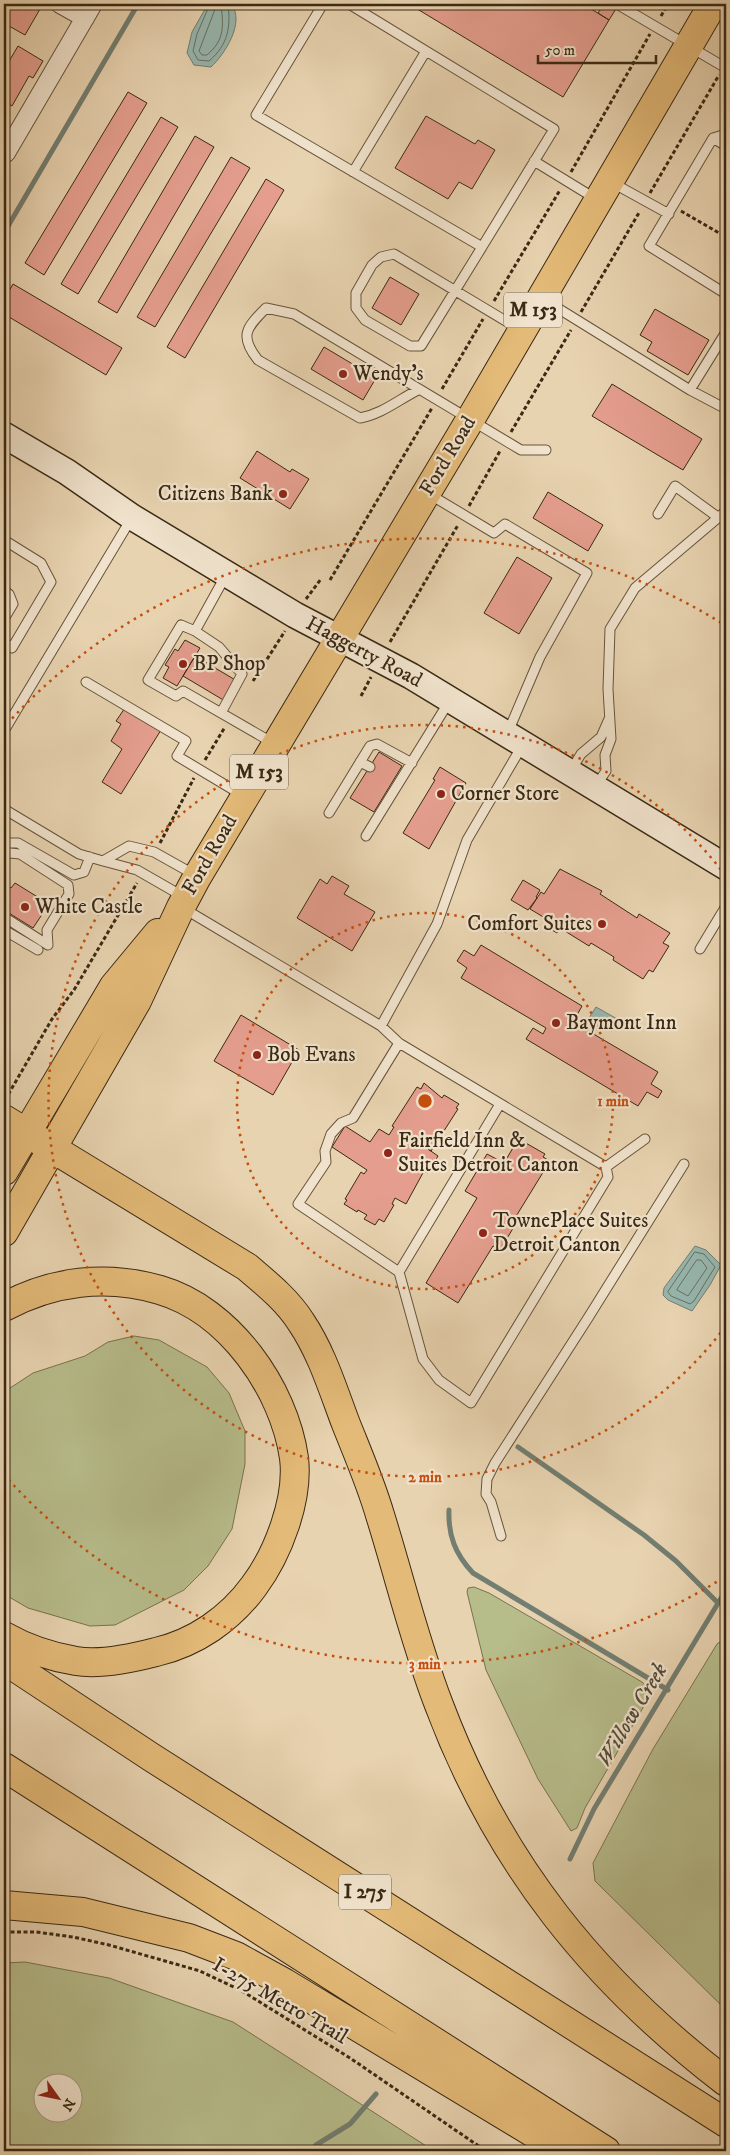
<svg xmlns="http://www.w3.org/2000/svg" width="730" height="2155" font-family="'IM FELL DW Pica',serif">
  <rect width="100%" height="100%" fill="#e8d3b0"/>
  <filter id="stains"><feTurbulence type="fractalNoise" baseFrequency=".004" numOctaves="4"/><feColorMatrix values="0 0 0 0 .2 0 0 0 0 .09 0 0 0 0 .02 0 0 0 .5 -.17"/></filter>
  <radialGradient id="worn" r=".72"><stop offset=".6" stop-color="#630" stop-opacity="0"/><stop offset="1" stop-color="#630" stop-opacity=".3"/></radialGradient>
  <path fill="#b7bc8b" stroke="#78724f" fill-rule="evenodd" d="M134,1336L159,1340L207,1367L229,1393L245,1431V1464L232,1529L208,1566L184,1590L115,1625L90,1626L28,1608L4,1594V1392L33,1373L85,1356L108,1342Z
    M474,1587L489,1593L642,1682L649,1688L648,1699L585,1808L577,1828L571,1831L538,1779L486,1670L467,1592L468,1588Z
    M726,1638V2010L595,1881L593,1863L653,1749L717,1644Z
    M25,1962L109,1978L233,2022L434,2151H4V1963ZM42,2082H72V2112H42Z"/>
  <path fill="#97b7af" stroke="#727e71" d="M208,4H231C246,22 224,55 211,67L194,65L187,53L192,32Z
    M596,1007L619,1020L612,1031L589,1018Z
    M695,1246L706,1250L721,1265L710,1285L692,1311L668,1300L663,1295L664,1288Z"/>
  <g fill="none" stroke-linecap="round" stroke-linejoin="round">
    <path stroke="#687061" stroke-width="1" d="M210,4L197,34L193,51L198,60L209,61C228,45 231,27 228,4
      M217,4L199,51L202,55H207C226,39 223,24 221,4
      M695,1252L704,1254L715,1267L694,1301L690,1304L671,1296L668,1292Z
      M697,1260H701L707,1268L688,1296L677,1290Z"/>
    <path stroke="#727e71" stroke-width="5" d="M4,233L138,4
      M518,1447L644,1535L676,1561L718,1603
      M449,1510C448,1535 455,1554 473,1573L668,1690
      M570,1859L594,1809L726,1590
      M311,2151L316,2145L350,2124L376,2094"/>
  </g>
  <path fill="#e59e8e" stroke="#3a2913" d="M4,4H31L40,9L25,35L9,26L4,33Z
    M409,4H583L609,20L563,97Z
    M604,4H619L609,20L598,13Z
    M18,46L43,61L33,78L29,76L12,106L4,101V60L8,63Z
    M128,92L147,103L44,275L25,263Z
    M426,116L475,144L478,140L495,150L472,189L459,182L448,199L395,168Z
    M161,117L178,127L78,294L61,284Z
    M195,136L214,147L117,313L98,302Z
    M231,157L250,168L155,327L137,317Z
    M266,179L284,190L185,358L167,347Z
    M726,216V229L721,226Z
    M390,277L419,294L401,325L372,308Z
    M13,284L122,348L106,375L4,314V300Z
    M655,309L709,340L688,375L647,351L652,342L640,335Z
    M324,347L376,378L363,400L311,369Z
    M612,384L702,439L683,470L592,416Z
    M257,451L290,472L292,469L309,479L290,509L240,478Z
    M548,492L603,525L588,551L533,518Z
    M517,557L552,578L519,634L484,613Z
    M185,640L200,648L177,686L163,678L169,667L165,665L175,649L178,651Z
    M195,656L237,681L225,701L183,676Z
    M125,708L161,730L121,794L102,782L122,749L111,741L121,724L116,721Z
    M379,752L402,766L374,812L350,798Z
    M440,767L466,783L429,849L403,833L435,780L433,779Z
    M560,869L602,891L600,894L637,918L639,914L670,933L663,943L669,946L653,972L649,970L643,979L613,960L614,957L591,943L589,946L560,928L557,933L547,927L550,921L530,909L541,892L544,894Z
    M332,876L349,886L344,894L375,912L352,951L297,918L320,879L327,884Z
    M523,880L540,890L536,897L537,898L528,910L511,900Z
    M15,883L49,904L33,928L4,910V885L11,888Z
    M481,945L582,1006L577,1015L572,1012L568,1019L658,1072L651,1084L662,1091L658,1098L647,1092L638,1106L526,1039L533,1028L543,1034L546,1028L461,978L467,968L457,961L464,950L474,956Z
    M241,1015L299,1050L273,1095L214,1061Z
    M424,1083L442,1098L444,1095L459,1104L456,1108L458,1109L431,1151L428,1149L438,1156L428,1173L424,1171L406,1204L395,1198L392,1204L394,1205L384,1222L379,1219L375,1225L364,1219L367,1215L358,1210L357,1212L344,1204L347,1200L345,1199L361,1172L364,1174L367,1170L332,1147L345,1126L370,1142L379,1129L389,1135L394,1127L392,1126L417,1087L421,1089Z
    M517,1141L522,1145L524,1142L545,1154L543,1157L550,1161L515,1218L518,1220L500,1250L493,1246L458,1303L426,1283L477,1198L465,1191L487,1154L504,1163Z"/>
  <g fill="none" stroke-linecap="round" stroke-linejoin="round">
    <defs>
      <path id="lane" d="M323,4L256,115L482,247L554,129L349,4
        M617,4L726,68
        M726,134L713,138L649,246L726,294
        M713,138L726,146
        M534,161L596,199
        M353,172L426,51
        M611,182L669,214
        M482,247L421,346H410L365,320L356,308V293L372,265L381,257L394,254L519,329
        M543,299L690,390L726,409
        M418,390C398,400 382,414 360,418L258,360C239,336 246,328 266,308L294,314L521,450H546
        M690,390L726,332
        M429,494L494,533L505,524L587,573L540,657L508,732
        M658,514L675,486L719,518
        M4,540L41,563L51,582L12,648L4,642
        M4,591L9,594L13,604L4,619
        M195,631L181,625L148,680L176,696L183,691L273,743
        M86,682L186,741L177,756L242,795
        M221,713L242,674L219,647L195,631L226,575
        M4,731L131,519
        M360,762L370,767
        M570,772L581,754L601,737L609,719
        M595,787L606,771L605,755L611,739L608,689L610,629L635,588L726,511
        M4,809L79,854L103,861
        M329,813L370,746L377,744L412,763
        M366,836L450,700
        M4,843H18L74,875L84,872L90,857
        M4,856L10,853L20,854L68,885L69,894L47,930L48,945
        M184,897L137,870L103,861L129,846L154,852L195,875
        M183,908L381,1026L437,924L467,840L522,746
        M4,917L48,945
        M4,930L38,950
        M700,949L726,906
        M381,1026L399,1043L606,1167L608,1177L471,1403L439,1380L423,1359L399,1272L298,1204L326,1162L325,1151L331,1134L341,1123L353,1118L399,1043
        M606,1167L645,1139
        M399,1272L500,1104
        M501,1536L491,1502L486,1494L487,1479L495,1463L588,1318L684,1164"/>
      <path id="street" d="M60,4L85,18
        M6,153L93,4"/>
      <path id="secondary" d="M4,435L67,472L132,517L295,615L411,676L726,867"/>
      <path id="primary" d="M4,1171L114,986L158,933
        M4,1232L137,1001L181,907L197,877L470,420L713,4"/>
      <path id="highway" d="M4,1119L247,1267C267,1284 287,1300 301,1322C322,1353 333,1390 346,1424C358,1454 371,1484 380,1515C400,1579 415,1643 439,1705C499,1864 593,1980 726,2082
        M4,1307C52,1281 106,1274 160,1290C229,1310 284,1388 294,1458C299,1499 278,1554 254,1586C230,1619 195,1643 156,1652C133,1658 99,1665 76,1661C52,1657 25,1648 4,1636
        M4,1660L151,1757L726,2123
        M4,1767L606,2151
        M4,1905L83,1912L189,1938L236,1956L285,1983L563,2151"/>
    </defs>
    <use href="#lane" stroke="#66543a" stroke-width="11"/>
    <use href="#street" stroke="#66543a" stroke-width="20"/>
    <use href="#secondary" stroke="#3a2913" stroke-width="28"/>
    <use href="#primary" stroke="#3a2913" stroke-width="30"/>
    <use href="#highway" stroke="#3a2913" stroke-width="30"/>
    <path stroke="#3a2913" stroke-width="3" stroke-dasharray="4 2.5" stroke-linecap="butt" d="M661,16L668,4
      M571,172L650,34
      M650,193L719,75
      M681,211L726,237
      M494,301L560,190
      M581,312L640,211
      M442,389L483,319
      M511,432L571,330
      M469,506L500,451
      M330,580L432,408
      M306,599L321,579
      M390,642L458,525
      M253,681L285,631
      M361,696L371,677
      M205,760L225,727
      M160,843L194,778
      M5,1100L52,1019L74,990L137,883
      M4,1932H36L73,1937L109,1945L200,1971L242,1991L350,2058L486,2151"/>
    <use href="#lane" stroke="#f0e2cc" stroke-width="9"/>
    <use href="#street" stroke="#f0e2cc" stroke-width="18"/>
    <use href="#secondary" stroke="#f0e2cc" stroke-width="25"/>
    <use href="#primary" stroke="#e4ba78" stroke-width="28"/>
    <use href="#highway" stroke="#e4ba78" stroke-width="28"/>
  </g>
  <g fill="none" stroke="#c54f0d" stroke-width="2.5" stroke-dasharray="2.5 5">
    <circle cx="425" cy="1101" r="188"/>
    <path d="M725 1327A376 376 0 1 1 725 875"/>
    <path d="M723 1578A563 563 0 0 1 7 1478M7 724A563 563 0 0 1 723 624"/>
  </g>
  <g fill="#8f2418" stroke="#f0e2cc" stroke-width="2">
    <circle cx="343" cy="374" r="5"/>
    <circle cx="283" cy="494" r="5"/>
    <circle cx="183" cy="664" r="5"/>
    <circle cx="441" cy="794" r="5"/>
    <circle cx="25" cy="907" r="5"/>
    <circle cx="602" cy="924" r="5"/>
    <circle cx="556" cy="1023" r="5"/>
    <circle cx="257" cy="1055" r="5"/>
    <circle cx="388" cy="1153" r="5"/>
    <circle cx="483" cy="1233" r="5"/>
  </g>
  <g text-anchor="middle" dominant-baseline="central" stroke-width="4.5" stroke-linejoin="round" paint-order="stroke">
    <g fill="#f0e2cc" stroke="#71604a" stroke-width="1">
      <rect x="504" y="292.5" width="58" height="35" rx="4"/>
      <rect x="230" y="754.5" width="58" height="35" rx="4"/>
      <rect x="339" y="1874.5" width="52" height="35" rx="4"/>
    </g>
    <g font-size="20" font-weight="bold" fill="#3a2913">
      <text x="533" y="310">M 153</text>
      <text x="259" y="772">M 153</text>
      <text x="365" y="1892">I 275</text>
    </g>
    <g font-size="21" fill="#3a2913" stroke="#f0e2cc" text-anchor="start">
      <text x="353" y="374">Wendy's</text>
      <text x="273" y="494" text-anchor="end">Citizens Bank</text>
      <text x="193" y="664">BP Shop</text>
      <text x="451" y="794">Corner Store</text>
      <text x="35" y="907">White Castle</text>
      <text x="592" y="924" text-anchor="end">Comfort Suites</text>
      <text x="566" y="1023">Baymont Inn</text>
      <text x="267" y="1055">Bob Evans</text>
      <text x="398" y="1141">Fairfield Inn &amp;<tspan x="398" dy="24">Suites Detroit Canton</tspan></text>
      <text x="493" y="1221">TownePlace Suites<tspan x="493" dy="24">Detroit Canton</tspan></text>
    </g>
    <g font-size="21" fill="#3a2913" stroke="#f0e2cc">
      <text transform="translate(448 456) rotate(-59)">Ford Road</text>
      <text transform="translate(364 652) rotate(28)">Haggerty Road</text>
      <text transform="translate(210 855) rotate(-60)">Ford Road</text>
      <text transform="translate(280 2001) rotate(30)">I-275 Metro Trail</text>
    </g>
    <g font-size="22" font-style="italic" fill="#514c3a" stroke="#f0e2cc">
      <text transform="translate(632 1715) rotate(-59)">Willow Creek</text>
    </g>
  </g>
  <circle cx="425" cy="1101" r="8" fill="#c54f0d" stroke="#f0e2cc" stroke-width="2.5"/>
  <g font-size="15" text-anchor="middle" font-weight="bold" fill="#c54f0d" stroke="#f0e2cc" stroke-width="4.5" stroke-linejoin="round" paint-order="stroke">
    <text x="613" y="1106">1 min</text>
    <text x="425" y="1482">2 min</text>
    <text x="425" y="1669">3 min</text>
  </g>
  <rect width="730" height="2155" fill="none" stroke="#e8d3b0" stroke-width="20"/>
  <rect x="5" y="5" width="720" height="2145" fill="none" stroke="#3a2913" stroke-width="2.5"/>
  <rect x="10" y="10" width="710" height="2135" fill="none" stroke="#3a2913"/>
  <g transform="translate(58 2098) rotate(123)"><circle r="24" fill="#f0e2cc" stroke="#a79882"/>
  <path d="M0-4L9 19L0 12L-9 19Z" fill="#8f2418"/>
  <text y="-8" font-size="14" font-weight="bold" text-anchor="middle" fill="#3a2913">N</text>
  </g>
  <path d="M538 55v8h118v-8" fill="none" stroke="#3a2913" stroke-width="2.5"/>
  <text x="545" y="55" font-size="15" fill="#3a2913" stroke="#f0e2cc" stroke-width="4" paint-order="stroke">50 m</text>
  <rect width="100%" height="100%" filter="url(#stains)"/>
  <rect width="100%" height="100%" fill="url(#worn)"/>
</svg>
